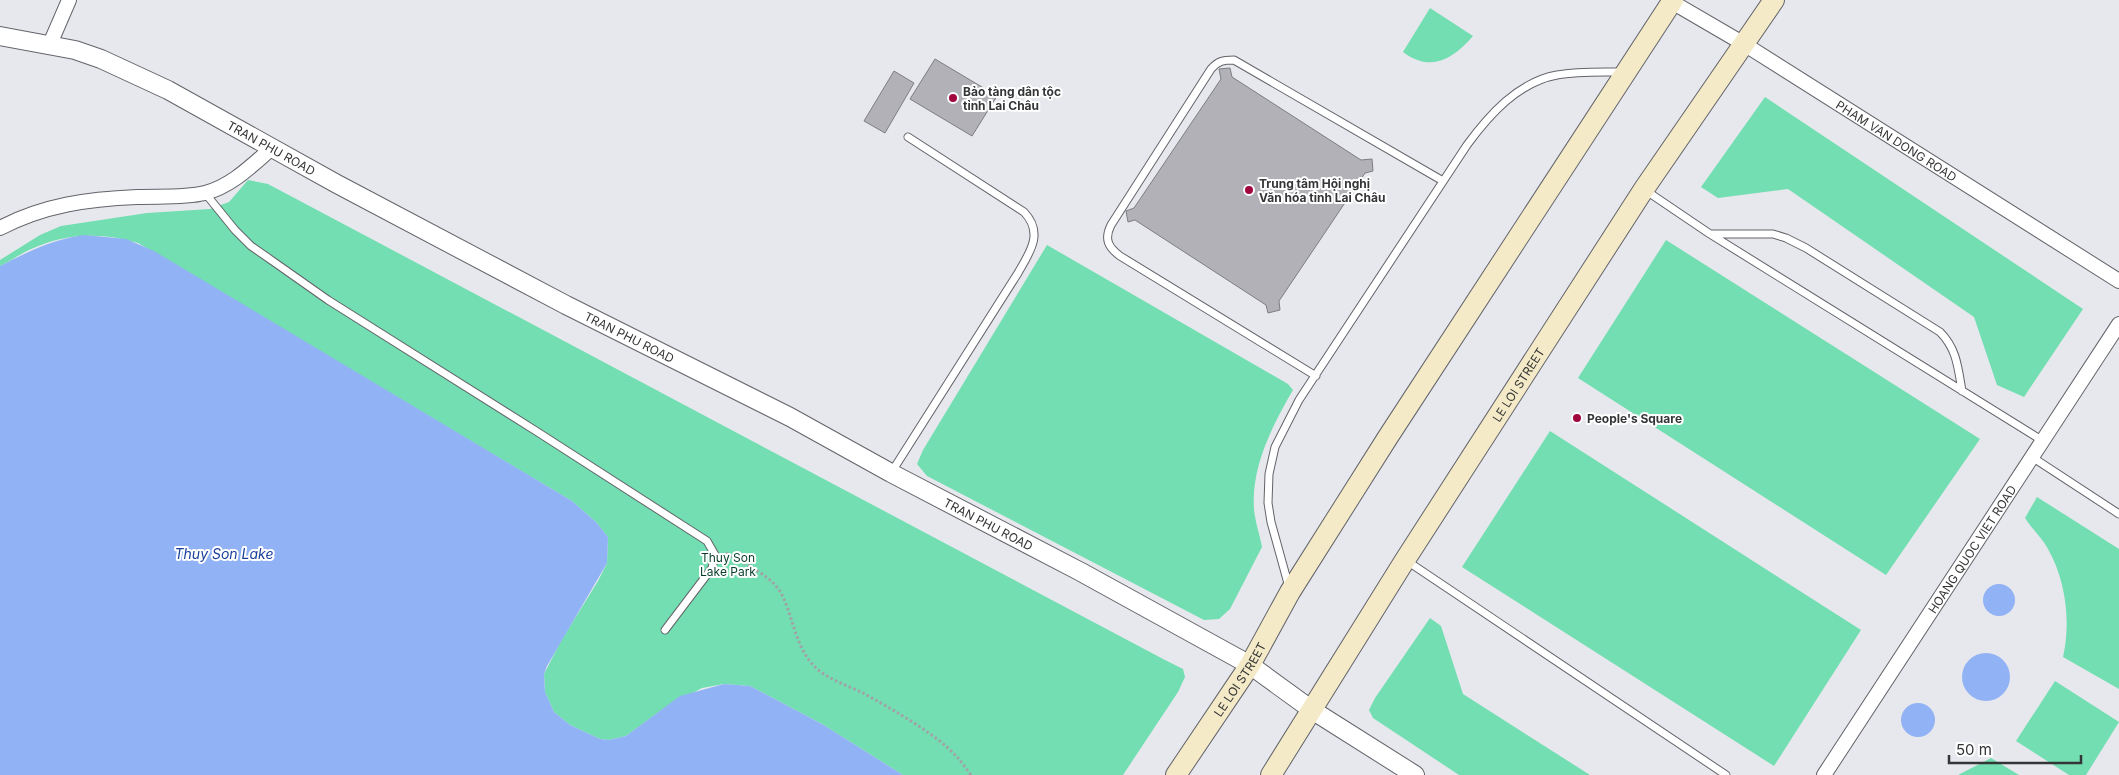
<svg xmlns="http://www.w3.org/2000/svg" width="2119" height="775" font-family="Inter,sans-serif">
  <rect width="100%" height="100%" fill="#e6e8ee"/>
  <path fill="#73deb1" d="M1430,8L1473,36C1453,59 1431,73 1403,52Z
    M1765,97L2083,309L2024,397L1997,385L1974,317L1788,189L1718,198L1701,187Z
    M248,180L268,184L1165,660L1183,669L1185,677L1178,692L1123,775H903L822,724L750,686L724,684L702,688L663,709L626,736L609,740L600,739L570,725L554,712L545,692L544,674L561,641L598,581L607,563L608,537L596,522L572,501L138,243C102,232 66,233 31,249C20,254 11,261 0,266V260L40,235L61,226L147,213L210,209L229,202Z
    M1666,240L1980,439L1886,575L1578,378Z
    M1047,245L1288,384L1293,390C1272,426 1251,467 1254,509C1255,522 1260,535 1262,547L1230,609L1219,619L1204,620L927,476L917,464L923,450Z
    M1550,431L1861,630L1774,766L1462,567Z
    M2037,497L2119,549V689L2063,657C2071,622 2066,581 2048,549C2042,538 2032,529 2025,518Z
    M1430,618L1441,626L1463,694L1590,775H1459L1373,718L1369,710L1375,698Z
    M2055,681L2119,722L2086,775H2069L2016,741Z
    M1991,758L2019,775H1958Z"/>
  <path fill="#91b2f4" d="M84,235L126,239L154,251L572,501L596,522L608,537L607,563L547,666L544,674L545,692L554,712L570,725L600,739L609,740L626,736L680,696L724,684L750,686L822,724L903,775H0V266C32,250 48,241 84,235Z
    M1983 600a16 16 0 1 1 32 0a16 16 0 1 1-32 0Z
    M1962 677a24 24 0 1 1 48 0a24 24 0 1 1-48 0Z
    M1901 720a17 17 0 1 1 34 0a17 17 0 1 1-34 0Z"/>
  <path fill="#b1b1b7" stroke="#7d7d82" d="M935,59L997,96L972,136L910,99Z
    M1230,68L1232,77L1361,160L1372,159L1373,171L1365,173L1279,301L1280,310L1268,313L1266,305L1135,220L1128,222L1126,211L1134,208L1221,79L1219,69Z
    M894,71L914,83L885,133L864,121Z"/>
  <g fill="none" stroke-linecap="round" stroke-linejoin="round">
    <defs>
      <path id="service" d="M1645,190L1710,234L2043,441
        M205,193L235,230L251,246L274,262L328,300L536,431L707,541L715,555L712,568L665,630
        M1710,234H1773L1786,238L1806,248L1940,332C1957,349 1958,368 1962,391
        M1316,376L1120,256C1108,247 1104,239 1111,225L1211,69C1218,61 1223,60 1234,60L1443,181
        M2032,457L2119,514
        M891,473L1018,273C1030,252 1044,233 1024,212L908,137
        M1407,561L1726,775
        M1289,587L1271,522L1268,503L1269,474L1275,447L1299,400L1467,145C1489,115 1518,82 1557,75C1578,71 1601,72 1623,72"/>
      <g id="minor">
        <path id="s1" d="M1672,2L1744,44L2119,281"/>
        <path d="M50,44L69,0"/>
        <path d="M0,228C44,205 88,199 137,197C159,196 184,198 205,193C232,186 252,165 272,148"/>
        <path id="s2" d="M1824,775L2119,324"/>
      </g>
      <g id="tertiary">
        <path id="s3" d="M0,36L75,50L101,59L168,90L337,184L566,305L790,417L891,473L1081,572L1250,665L1312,710L1415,775"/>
      </g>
      <g id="secondary">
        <path id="s4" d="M1176,775L1250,665L1290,592L1388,437L1673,0"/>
        <path id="s5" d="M1271,775L1405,560L1644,189L1774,0"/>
      </g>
    </defs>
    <use href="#service" stroke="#63646a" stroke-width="9"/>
    <use href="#minor" stroke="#63646a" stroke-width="16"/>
    <use href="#tertiary" stroke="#63646a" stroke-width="20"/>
    <use href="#secondary" stroke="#63646a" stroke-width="22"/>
    <path stroke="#a1a3a7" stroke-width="3" stroke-dasharray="2.5 2.5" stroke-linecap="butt" d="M726,553C744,564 770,574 781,593C794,618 795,648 816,668C828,679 848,686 863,693C890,708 938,735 957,757C962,762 966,769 971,775"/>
    <use href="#service" stroke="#fff" stroke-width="7"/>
    <use href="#minor" stroke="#fff" stroke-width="14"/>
    <use href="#tertiary" stroke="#fff" stroke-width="18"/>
    <use href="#secondary" stroke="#f4eac7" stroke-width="20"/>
  </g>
  <g fill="#a2063f" stroke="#fff" stroke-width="2">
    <circle cx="953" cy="98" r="5"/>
    <circle cx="1249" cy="190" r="5"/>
    <circle cx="1577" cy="418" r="5"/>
  </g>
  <g text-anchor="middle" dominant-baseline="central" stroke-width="4" stroke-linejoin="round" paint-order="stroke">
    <g font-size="12" font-weight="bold" fill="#343537" stroke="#fff" text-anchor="start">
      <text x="963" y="91">Bảo tàng dân tộc<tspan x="963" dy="14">tỉnh Lai Châu</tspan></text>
      <text x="1259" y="183">Trung tâm Hội nghị<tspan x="1259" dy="14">Văn hóa tỉnh Lai Châu</tspan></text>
      <text x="1587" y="418">People's Square</text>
    </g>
    <g font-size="12" fill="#343537" stroke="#fff">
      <text stroke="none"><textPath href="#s1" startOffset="264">PHAM VAN DONG ROAD</textPath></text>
      <text stroke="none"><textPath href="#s3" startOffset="296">TRAN PHU ROAD</textPath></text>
      <text stroke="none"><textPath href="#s3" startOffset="701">TRAN PHU ROAD</textPath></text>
      <text stroke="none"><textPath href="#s5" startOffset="462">LE LOI STREET</textPath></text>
      <text stroke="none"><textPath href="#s3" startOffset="1106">TRAN PHU ROAD</textPath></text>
      <text stroke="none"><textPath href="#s2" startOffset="270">HOANG QUOC VIET ROAD</textPath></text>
      <text stroke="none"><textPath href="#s4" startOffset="115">LE LOI STREET</textPath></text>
    </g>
    <g font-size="12" fill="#073c29" stroke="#fff">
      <text x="728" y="557">Thuy Son<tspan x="728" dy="14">Lake Park</tspan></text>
    </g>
    <g font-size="14" font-style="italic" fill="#193e9b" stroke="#fff">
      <text x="224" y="553">Thuy Son Lake</text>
    </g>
  </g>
  <path d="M1949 755v8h132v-8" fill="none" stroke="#343537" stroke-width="2.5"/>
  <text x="1956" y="755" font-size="15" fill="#343537" stroke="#ffffff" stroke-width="4" paint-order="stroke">50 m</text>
</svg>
